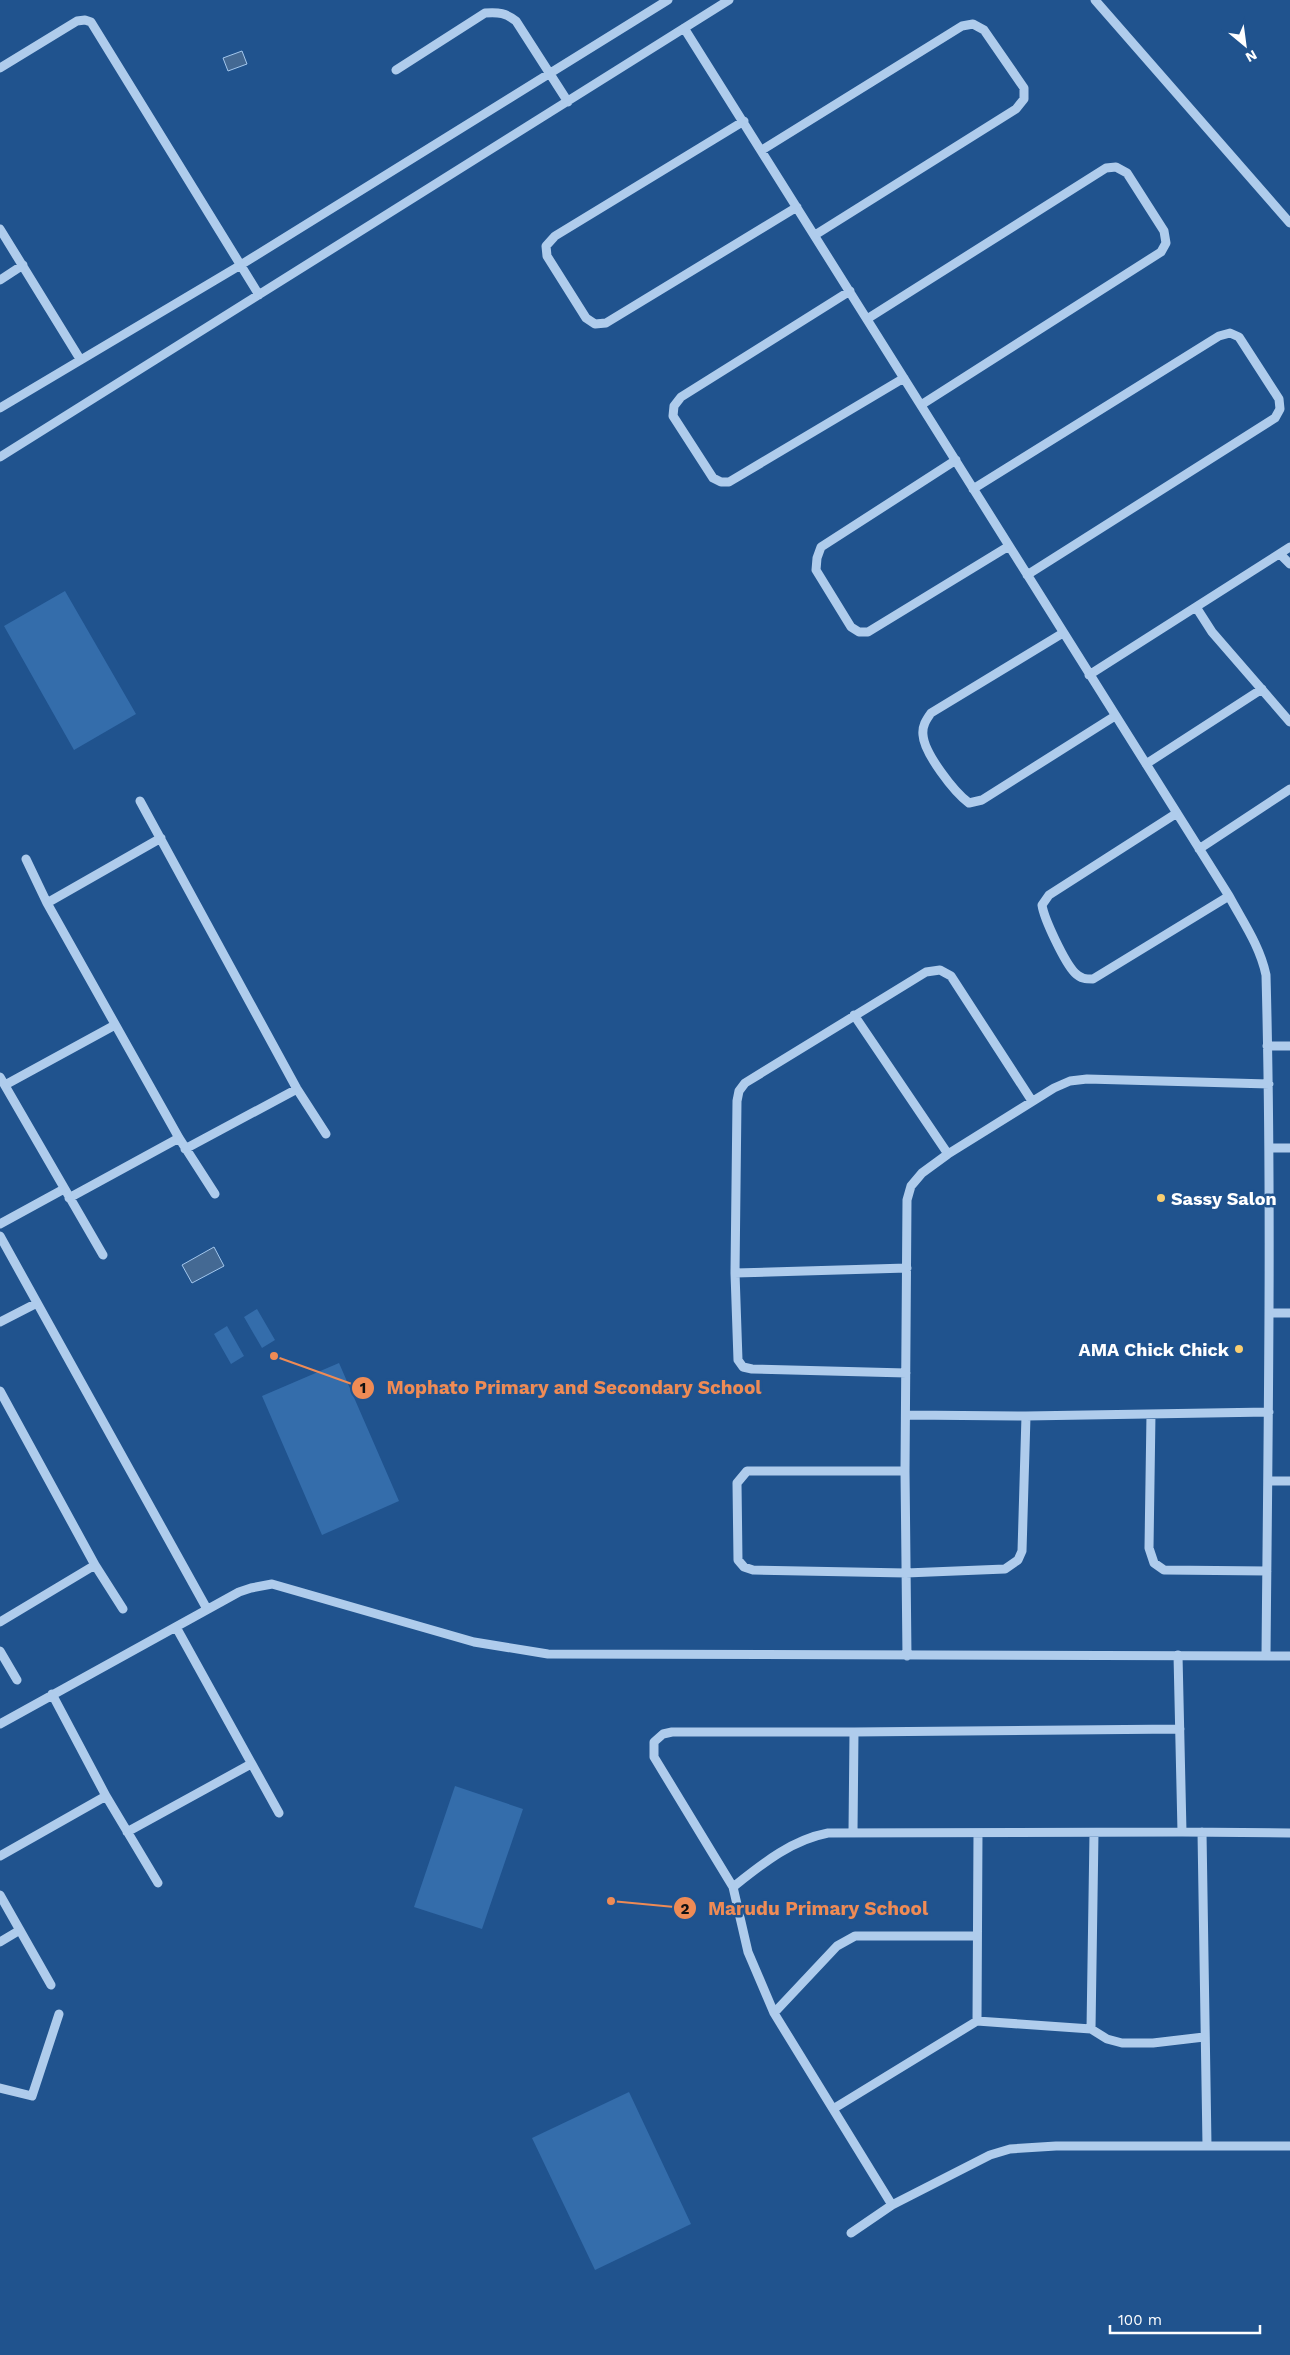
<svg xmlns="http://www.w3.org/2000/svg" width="1290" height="2355" font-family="'Work Sans',sans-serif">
  <rect width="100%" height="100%" fill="#20538e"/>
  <path fill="#346dab" d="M65,591L136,714L74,750L4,626Z
    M257,1309L275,1340L262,1348L244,1317Z
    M227,1326L244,1356L231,1364L214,1334Z
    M339,1363L399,1501L322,1535L262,1396Z
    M455,1786L523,1809L482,1929L414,1907Z
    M629,2092L691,2224L595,2270L532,2138Z"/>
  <path fill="#446993" stroke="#a3c7ed" d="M242,51L247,64L228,71L223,58Z
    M214,1247L224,1266L192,1283L182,1265Z"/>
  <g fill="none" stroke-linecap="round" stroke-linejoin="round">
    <path stroke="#afccec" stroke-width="9" d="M1095,0L1290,223
      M684,28L1229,896C1243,922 1260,946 1266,975C1272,1202 1268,1429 1266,1656
      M0,68L77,21L85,20L91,22L259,295
      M396,70L485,13C499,12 506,13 516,21L568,102
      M744,121L555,236L546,246L547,256L586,318L595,324L606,323L797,207
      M762,150L962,26L973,24L984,30L1024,88V99L1016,109L815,235
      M0,229L80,359
      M0,280L23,265
      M850,291L681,397L674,406L673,416L713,478L721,482H729L904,378
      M867,319L1106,168L1116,167L1127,173L1164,231L1166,243L1161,252L921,405
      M0,408L239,266L668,0
      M0,457L729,0
      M956,460L821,547L817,558L816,570L851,627L859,632H868L1009,546
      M973,489L1219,336L1230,333L1239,337L1279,399L1280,409L1275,418L1027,575
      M1280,554L1290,564
      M1196,607L1212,632L1290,722
      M1063,633L931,713C926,720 922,726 923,735C924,753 954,792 969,803L982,800L1115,716
      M1089,675L1290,547
      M1146,764L1262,689
      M140,801L297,1089L326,1134
      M1177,813L1049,895L1042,905C1044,919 1065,963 1075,973C1081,979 1086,979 1093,979L1229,896
      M1199,849L1290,789
      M26,859L47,903L179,1138L215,1194
      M47,903L161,838
      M854,1015L948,1154
      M1267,1046H1290
      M0,1077L103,1255
      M5,1085L115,1025
      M1269,1148H1290
      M185,1149L297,1089
      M69,1198L179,1138
      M0,1224L64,1189
      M0,1236L207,1609
      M735,1273L907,1268
      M1270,1313H1290
      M0,1322L37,1303
      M906,1373L752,1369L743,1367L738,1360L735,1273L737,1101L739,1091L745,1083L926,972L940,970L951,976L1032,1101
      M0,1391L95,1565L123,1609
      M1151,1414L1149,1548L1154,1563L1164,1570L1267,1571
      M907,1415L1026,1416L1269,1412
      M905,1471H747L737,1483L738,1560L744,1567L753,1570L906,1573L1005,1569L1018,1560L1022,1551L1026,1416
      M1268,1481H1290
      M0,1622L95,1565
      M176,1627L279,1813
      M0,1651L17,1680
      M1178,1655L1182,1832
      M907,1656L905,1471L907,1200L911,1186L922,1173L948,1154L1054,1088L1070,1081L1087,1079L1269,1084
      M52,1694L106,1796L158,1883
      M0,1724L239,1592L251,1588L272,1584L474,1642L548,1654L1290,1656
      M127,1832L251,1764
      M853,1832L854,1732
      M1202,1832L1207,2145
      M0,1856L106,1796
      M733,1887L654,1757V1742L663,1734L672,1732H854L1180,1729
      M0,1895L51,1985
      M0,1942L20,1930
      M774,2013L837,1946L855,1936H976
      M977,2021L978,1833
      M1091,2029L1094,1833
      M0,2088L32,2096L59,2014
      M833,2109L977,2021L1091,2029L1107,2039L1122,2043H1153L1204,2037
      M892,2205L774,2013L748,1952L733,1887C762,1864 791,1840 828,1833L1182,1832L1290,1833
      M851,2233L892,2205L990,2155L1010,2149L1056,2146H1290"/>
  </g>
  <g fill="#f9ce70" stroke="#20538e" stroke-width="2">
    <circle cx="1161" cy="1198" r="5"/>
    <circle cx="1239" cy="1349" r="5"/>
  </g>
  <g text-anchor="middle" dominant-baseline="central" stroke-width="5" stroke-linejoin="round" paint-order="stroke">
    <g font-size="18" font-weight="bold" fill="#fff" stroke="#20538e" text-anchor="start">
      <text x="1171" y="1198">Sassy Salon</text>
      <text x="1229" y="1349" text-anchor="end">AMA Chick Chick</text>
    </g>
  </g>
  <path fill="none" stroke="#ef8b55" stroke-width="2" d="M274 1356L363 1388M611 1901L685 1908"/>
  <g fill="#ef8b55" stroke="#20538e" stroke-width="2">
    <circle cx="274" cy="1356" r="5"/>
    <circle cx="611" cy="1901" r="5"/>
    <circle cx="363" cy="1388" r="12"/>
    <circle cx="685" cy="1908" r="12"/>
  </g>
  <g font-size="15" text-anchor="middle" font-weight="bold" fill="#111">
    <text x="363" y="1393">1</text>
    <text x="685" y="1914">2</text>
  </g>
  <g font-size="19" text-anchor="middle" font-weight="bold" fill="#ef8b55" stroke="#20538e" stroke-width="5" stroke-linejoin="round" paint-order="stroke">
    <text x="574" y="1394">Mophato Primary and Secondary School</text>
    <text x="818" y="1915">Marudu Primary School</text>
  </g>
  <g transform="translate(1245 45) rotate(151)" stroke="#20538e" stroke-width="4" paint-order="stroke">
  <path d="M0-4L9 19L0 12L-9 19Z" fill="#ffffff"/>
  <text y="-8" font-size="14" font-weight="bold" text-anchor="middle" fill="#ffffff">N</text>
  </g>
  <path d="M1110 2325v8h150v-8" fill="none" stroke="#ffffff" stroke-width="2.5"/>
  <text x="1118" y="2325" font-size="15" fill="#ffffff" stroke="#20538e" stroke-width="4" paint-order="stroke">100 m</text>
</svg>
